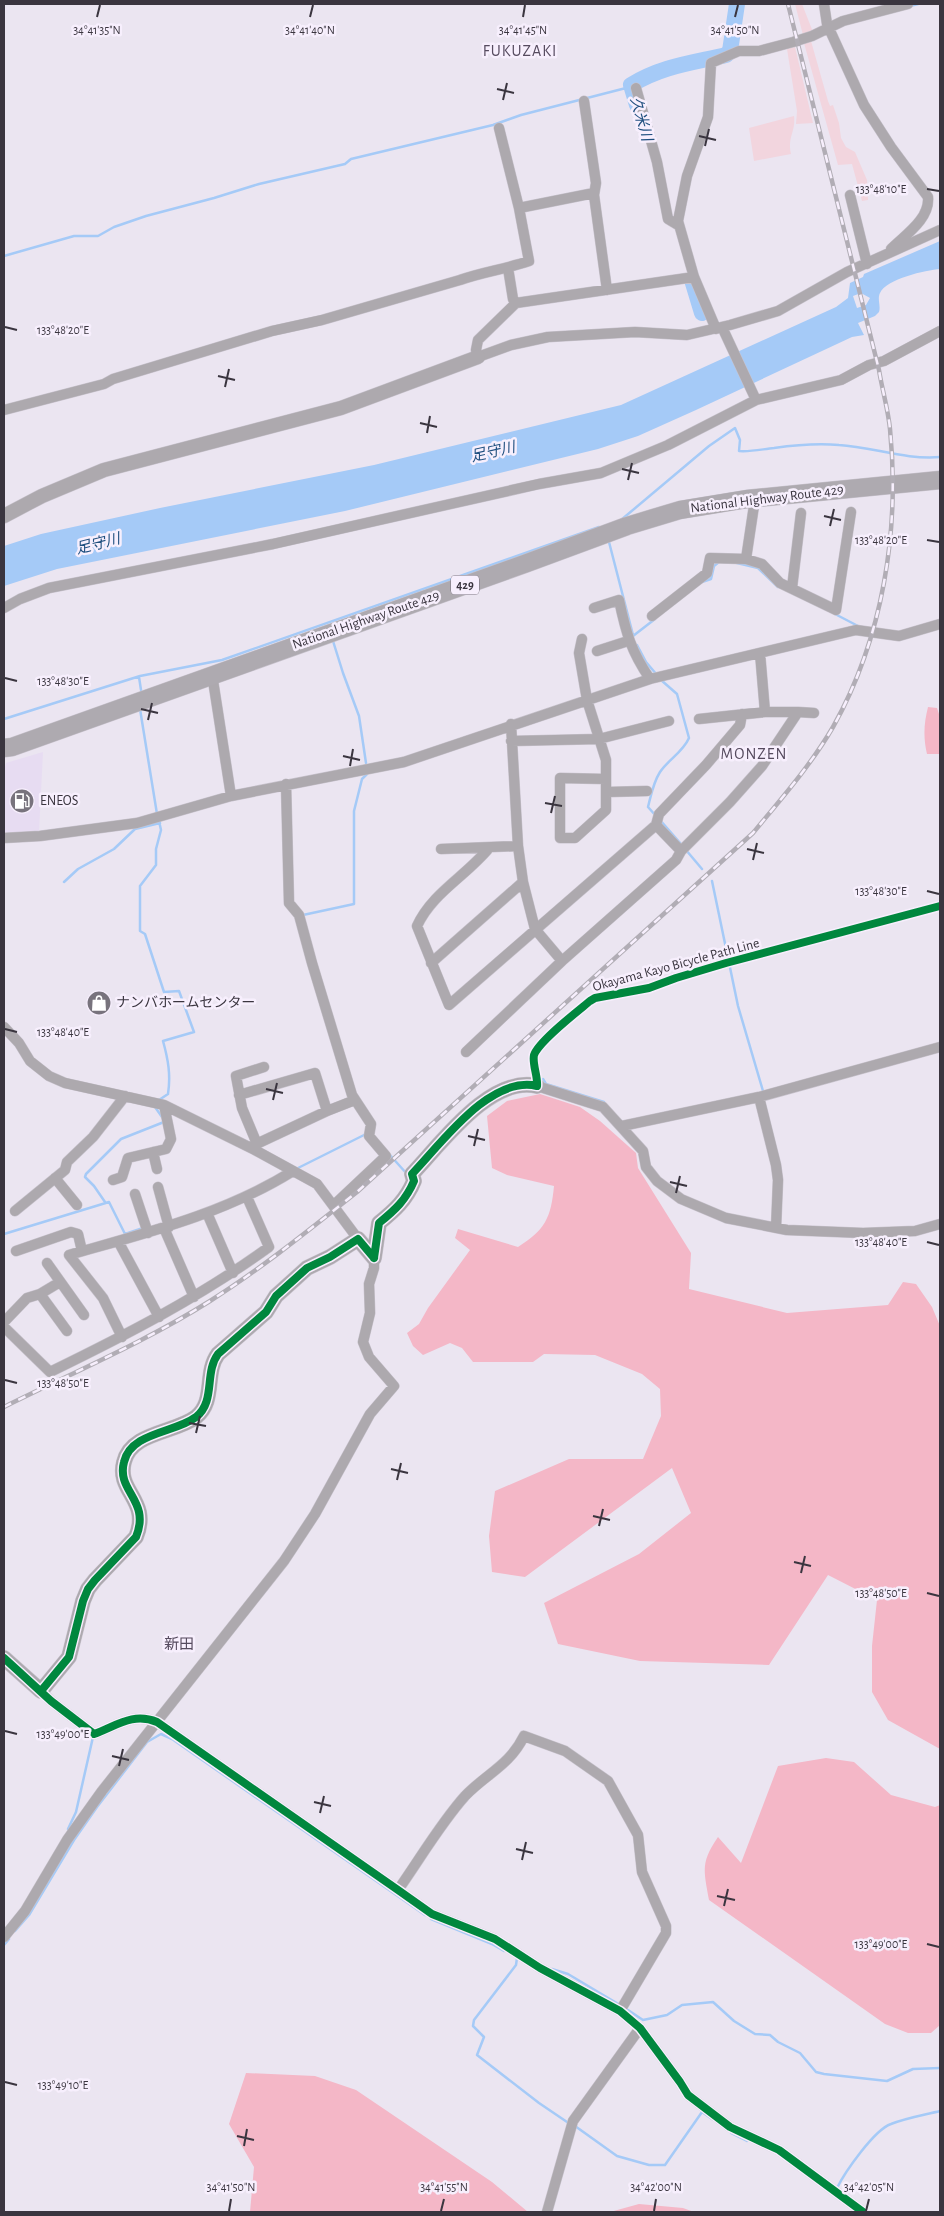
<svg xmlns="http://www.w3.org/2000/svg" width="944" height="2216" font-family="'Alegreya Sans','Noto Sans JP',sans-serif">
  <rect width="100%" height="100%" fill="#ebe5f1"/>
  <path fill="#e7dcf2" d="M43,752L39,832L4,835V771L6,763Z"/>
  <path fill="#f2d5de" d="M795,4H802L813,32L803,35Z
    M811,41L828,101L830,106L833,105L839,123L841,138L846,147L855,152L867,180L868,200L862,201L852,164L838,165L804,43Z
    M795,47L813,123L796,124L797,111L787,49Z
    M794,116C796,132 787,137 791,154L754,161L749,128Z"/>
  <path fill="#f4b7c7" d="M928,707L937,708L940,717V754H927C923,737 924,723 928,707Z
    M540,1094L580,1107L600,1121L636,1153L638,1168L691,1253L689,1289L787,1313L888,1305L903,1282L916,1284L932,1307L940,1326V1749L888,1720L872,1692V1646L877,1600L828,1575L769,1665L640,1661L558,1644L544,1603L639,1554L691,1513L672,1468L525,1577L492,1572L489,1536L495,1491L569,1459H643L661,1416L660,1389L642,1374L595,1355L544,1354L533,1362H473L462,1348L450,1343L423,1355L413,1346L407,1333L419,1324L428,1308L470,1250L455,1238L458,1229L518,1247C545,1230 551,1218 554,1186L507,1175L492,1168L487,1116L507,1101Z
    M826,1758L854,1762L891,1795L935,1807L940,1805V2025L931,2033H908L885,2024L709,1900C704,1871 700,1863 718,1837L741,1863L778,1766Z
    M246,2073L315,2076L356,2090L492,2182L528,2212H250L254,2167L229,2124Z
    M639,2204L683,2208L694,2212H610Z"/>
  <path fill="#a5caf7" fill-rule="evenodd" d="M940,241V269C926,270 886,279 880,293C877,299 881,306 879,312L875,316L858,323L864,335L852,337L696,410L638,436L598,449L345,511L57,569L4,586V546L41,534L160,508L374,465L621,405L836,307L848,298L850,283L863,277L864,274ZM861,293L870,298L866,305L857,308L853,296Z"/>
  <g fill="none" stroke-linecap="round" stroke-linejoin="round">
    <path stroke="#a5caf7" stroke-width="2.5" d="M910,6L918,4
      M4,256L74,236H98L114,227L146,216L214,198L259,184L345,164L351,159L493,125L521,115L626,88L631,85
      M621,520L709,446L735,428L740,440L739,451C751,452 763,449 774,448C795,445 817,443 839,445C873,447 905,460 940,457
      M609,542L633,635
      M737,563L758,568L778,587
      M702,582L711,579L714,566L719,562
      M835,614L858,626
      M633,636L655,619
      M333,641L343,673L359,716L366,763
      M637,645L646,662L657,675
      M139,677L141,690
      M140,709L157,814
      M4,719L140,676L222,660L599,527
      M656,816L648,807C651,795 653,783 660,772C668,760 683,752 689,738L677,694L661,680
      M660,820L681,844
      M686,850L702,869
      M712,881L738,1006L763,1091
      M64,882L78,869L114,849L135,829L160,823
      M303,915L354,904V811L362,779L367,774
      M543,1079L546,1084L604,1102
      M159,1100L168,1094C171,1075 168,1059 163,1041L194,1032L179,991L164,992L145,934L140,931V886L156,865V849L161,830L159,821
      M155,1107L162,1117
      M389,1154L407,1174
      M298,1168L366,1134
      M105,1202L94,1186L85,1177L86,1174L121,1139L164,1122
      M4,1234L109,1202L125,1234L143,1228
      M69,1832L68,1829L76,1812L93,1737
      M431,1919L492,1944L504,1951
      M15,1931L29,1915L74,1840L97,1807L147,1742L161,1734L172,1739L425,1915
      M4,1945L9,1939
      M517,1958L516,1965L474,2020L473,2026L484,2037L477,2055L539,2103L570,2124
      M552,1969L568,1974L620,2005
      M625,2008L643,2020L667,2015L682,2005L713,2002L734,2021L755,2034L770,2035L778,2042L800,2053L816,2072L824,2074L887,2081L913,2069L940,2068
      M575,2126L617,2156L649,2165H665L702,2112L712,2119
      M731,2133L747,2141
      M837,2188C845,2172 874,2130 891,2124C906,2118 924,2115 940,2111"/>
    <path stroke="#a5caf7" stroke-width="16" d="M637,105L631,85C662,66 692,63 726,55L730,51L737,4
      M692,280L702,313"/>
    <defs>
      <path id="minor" d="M824,4L827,24L864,105L891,147L928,197C930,219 905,235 891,249
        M636,88L657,162L668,219L678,225
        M584,101L596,183L594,195L607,290
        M850,195L867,264
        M519,208L594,193
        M508,268L513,299L516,303
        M694,277L516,303L478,340L476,350L478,357L511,345L548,337L635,332L687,335L730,325L778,311L847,272L940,230
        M722,327L756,400
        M716,329L694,277L678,221L687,176L708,117L711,63L739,51H759L793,42L812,36L843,21L908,4
        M4,410L104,384L113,379L272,331L322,320L460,280C482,272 506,269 529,261L519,208L499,128
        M746,559L755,499
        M792,588L801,513
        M4,608L20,599L49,588L273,544L539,484L601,473L668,445L756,400L841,380L869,365L884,361L940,331
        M594,608L619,600C626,633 631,651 650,679
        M652,616L707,573L710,558L746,559L762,564L780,583L836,610L851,512
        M582,639L579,653L587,700L606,760V810L575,838H560V778L606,779
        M597,651L628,641
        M760,653L765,712
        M212,674L231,796
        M798,712L814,713
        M511,724L518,846L523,882L535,929L562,961
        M511,741L599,739L669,721
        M286,784L289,903L299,915L312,963L352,1095L371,1124L369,1136L386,1156L334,1205
        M607,792L647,791
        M656,825L681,851
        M4,838L40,836L137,823L231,796L404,762L650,679L856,630L899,636L940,624
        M489,848C466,876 432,893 417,926L449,1005L656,825L659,814L706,765L740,725L742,714
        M441,849L518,846
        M431,963L523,882
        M4,1027L19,1043L30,1061L49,1076L65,1083L164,1105L253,1149L317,1184L358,1239
        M466,1052L562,961L676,860L681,851L730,802L762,766L798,712H765L699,719
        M537,1086L603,1107L643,1151L646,1167L657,1181L681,1199L726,1218L787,1230L863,1233L915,1231L940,1224
        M239,1095L315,1073L327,1111
        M759,1097L776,1165L778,1180L776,1228
        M622,1126L759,1097L940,1047
        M257,1144L242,1108L236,1076L264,1067
        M250,1147L327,1111L355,1100
        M153,1152L157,1169
        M55,1178L77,1205
        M113,1180L122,1177L128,1158L166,1149L171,1139L164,1105
        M158,1187L169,1227
        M135,1194L148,1233
        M15,1211L65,1170L67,1162L93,1137L125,1096
        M207,1213L233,1273
        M164,1228L194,1297
        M118,1241L159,1317
        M16,1251L71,1232L78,1234L82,1251
        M47,1263L84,1315
        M40,1294L67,1331
        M4,1322L27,1298L40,1294L60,1282
        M4,1327L50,1372C126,1335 200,1297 269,1247L247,1197
        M122,1337L103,1298L69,1255C146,1233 224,1214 293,1171
        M41,1691L51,1701L94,1734C116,1726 133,1712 157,1722L398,1890L432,1914L495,1939L540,1968L620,2011L640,2028L680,2082L688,2095L730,2127L779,2150L863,2212
        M398,1890C420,1859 440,1824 465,1796C486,1774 510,1765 524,1736L565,1751L608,1781L638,1835L642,1872L666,1926V1933L620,2011
        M4,1937L25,1911L67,1840L102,1791L284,1561L315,1514L370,1414L394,1386L369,1357L363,1342L370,1313L369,1284L374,1268V1258
        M547,2212L573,2121L640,2028"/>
      <path id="tertiary" d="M4,516L42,496L104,470L341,408L478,357"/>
      <path id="secondary" d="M374,1258L379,1223C395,1210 406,1200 414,1181L412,1174C441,1144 490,1075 537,1086
        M4,1658L41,1691L69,1657L83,1601L88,1589L95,1580L136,1537C151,1500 116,1492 124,1462C131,1432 175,1433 196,1417C216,1401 204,1373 218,1354L266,1312L276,1296L307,1268L330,1257L358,1239L374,1258"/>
      <path id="trunk" d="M4,748L12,747L527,563L627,526L680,510L747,499L940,480"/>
    </defs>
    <use href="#minor" stroke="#c8c3cd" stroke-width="11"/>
    <use href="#tertiary" stroke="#c8c3cd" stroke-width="15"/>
    <use href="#secondary" stroke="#c8c3cd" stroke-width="16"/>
    <use href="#trunk" stroke="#c8c3cd" stroke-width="19"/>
    <use href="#minor" stroke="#ada9ae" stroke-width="10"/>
    <use href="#tertiary" stroke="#ada9ae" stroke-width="14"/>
    <use href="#secondary" stroke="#ada9af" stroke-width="15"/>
    <use href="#trunk" stroke="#aeaab0" stroke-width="18"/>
    <defs>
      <path id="rail" d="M4,1407C72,1373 145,1342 210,1301C262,1268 309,1230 357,1192L753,833C781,799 811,765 833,727C883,638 900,530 890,429C888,409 882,389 879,370L788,4"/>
    </defs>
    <use href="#rail" stroke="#b1adb5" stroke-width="4.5"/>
    <use href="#rail" stroke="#f7effd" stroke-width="2.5" stroke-dasharray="8" stroke-linecap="butt"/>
    <defs>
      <path id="cycleway" d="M374,1258L379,1223C395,1210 406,1200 414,1181L412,1174C441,1144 490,1075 537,1086C538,1076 532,1064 534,1055C539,1041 578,1011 590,1001L595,998L649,988L676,978L726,963L940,906
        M4,1658L51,1701L94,1734C116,1726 133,1712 157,1722L398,1890L432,1914L495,1939L540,1968L620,2011L640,2028L680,2082L688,2095L730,2127L779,2150L863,2212
        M41,1691L69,1657L83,1601L88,1589L95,1580L136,1537C151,1500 116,1492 124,1462C131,1432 175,1433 196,1417C216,1401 204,1373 218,1354L266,1312L276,1296L307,1268L330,1257L358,1239L374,1258"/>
    </defs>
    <use href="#cycleway" stroke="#f7effd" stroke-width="11"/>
    <use href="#cycleway" stroke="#00873e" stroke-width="8"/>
  </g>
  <path fill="none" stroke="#3a353f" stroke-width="2" d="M97,17L100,5M310,17L313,5M523,17L525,5M735,17L738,5M497,89L514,93M503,100L507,83M699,136L716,140M705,146L709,129M927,189L939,191M5,327L17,330M218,376L235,380M225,387L229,369M420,423L437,427M427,433L430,416M622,469L639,473M628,480L632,463M824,516L841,520M830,526L834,509M927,540L939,542M5,678L17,681M141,709L158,713M148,720L152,703M343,756L360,760M350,766L353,749M545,803L562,806M551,813L555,796M747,849L764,853M753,860L757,843M927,891L939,894M5,1029L17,1032M266,1089L283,1093M273,1100L277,1083M468,1136L485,1140M474,1146L478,1129M670,1182L687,1186M676,1193L680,1176M927,1242L939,1245M5,1380L17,1383M189,1423L206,1426M196,1433L200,1416M391,1469L408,1473M397,1480L401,1463M593,1516L610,1520M599,1526L603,1509M794,1562L811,1566M801,1573L805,1556M927,1593L939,1596M5,1731L17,1734M112,1756L129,1760M119,1766L123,1749M314,1802L331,1806M320,1813L324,1796M516,1849L533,1853M522,1860L526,1842M717,1896L735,1900M724,1906L728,1889M927,1944L939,1947M5,2082L17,2085M237,2136L254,2140M244,2146L247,2129M229,2211L231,2199M441,2211L444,2199M654,2211L656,2199M866,2211L869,2199"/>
  <defs>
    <symbol id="fuel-disc" viewBox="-11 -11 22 22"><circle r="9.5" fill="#78737d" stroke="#f7effd"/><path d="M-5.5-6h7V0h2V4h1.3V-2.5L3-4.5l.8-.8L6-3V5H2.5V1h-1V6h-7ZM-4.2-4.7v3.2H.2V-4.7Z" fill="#fff"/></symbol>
    <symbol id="shop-disc" viewBox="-11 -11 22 22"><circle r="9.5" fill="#78737d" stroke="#f7effd"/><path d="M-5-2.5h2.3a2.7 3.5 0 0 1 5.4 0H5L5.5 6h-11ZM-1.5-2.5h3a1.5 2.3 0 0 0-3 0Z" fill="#fff"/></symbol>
  </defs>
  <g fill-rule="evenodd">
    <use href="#fuel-disc" x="8" y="787" width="28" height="28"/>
    <use href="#shop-disc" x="85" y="989" width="28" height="28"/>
  </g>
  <g text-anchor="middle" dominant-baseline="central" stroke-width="5" stroke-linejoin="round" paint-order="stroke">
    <rect fill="#f7effd" stroke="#736d78" stroke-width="1" x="451" y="575.5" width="28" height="19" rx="4"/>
    <g font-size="12" font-weight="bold" fill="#3a353f">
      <text x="465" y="585">429</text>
    </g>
    <g font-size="14" fill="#3a353f" stroke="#f7effd">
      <text transform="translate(767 499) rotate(-7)">National Highway Route 429</text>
      <text transform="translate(366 620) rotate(-19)">National Highway Route 429</text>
      <text transform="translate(676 965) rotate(-15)">Okayama Kayo Bicycle Path Line</text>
    </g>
    <g font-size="14" fill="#3a353f" stroke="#f7effd" text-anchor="start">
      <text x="40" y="801">ENEOS</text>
      <text x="116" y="1003">ナンバホームセンター</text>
    </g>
    <g font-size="15" font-style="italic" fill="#1f4f7f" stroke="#f7effd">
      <text transform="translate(641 119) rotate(74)">久米川</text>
      <text transform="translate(493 452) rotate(-13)">足守川</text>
      <text transform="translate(98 544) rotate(-14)">足守川</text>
    </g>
    <g font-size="15" fill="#564b5f" stroke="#f7effd">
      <text x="179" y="1644">新田</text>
    </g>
    <g font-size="16" letter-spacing="1" fill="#564b5f" stroke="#f7effd">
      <text x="520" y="51">FUKUZAKI</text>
      <text x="754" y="754">MONZEN</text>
    </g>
  </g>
  <g font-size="12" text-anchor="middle" fill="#3a353f" stroke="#f7effd" stroke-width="5" stroke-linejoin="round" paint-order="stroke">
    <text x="97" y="34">34°41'35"N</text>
    <text x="310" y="34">34°41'40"N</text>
    <text x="523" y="34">34°41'45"N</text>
    <text x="735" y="34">34°41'50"N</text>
    <text x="881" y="193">133°48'10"E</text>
    <text x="63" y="334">133°48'20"E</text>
    <text x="881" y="544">133°48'20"E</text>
    <text x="63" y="685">133°48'30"E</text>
    <text x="881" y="895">133°48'30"E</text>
    <text x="63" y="1036">133°48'40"E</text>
    <text x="881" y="1246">133°48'40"E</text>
    <text x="63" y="1387">133°48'50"E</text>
    <text x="881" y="1597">133°48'50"E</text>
    <text x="63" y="1738">133°49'00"E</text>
    <text x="881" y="1948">133°49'00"E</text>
    <text x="63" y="2089">133°49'10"E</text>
    <text x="231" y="2191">34°41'50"N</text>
    <text x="444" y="2191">34°41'55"N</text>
    <text x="656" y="2191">34°42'00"N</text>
    <text x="869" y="2191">34°42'05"N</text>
  </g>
  <rect width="944" height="2216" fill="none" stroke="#3a353f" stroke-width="10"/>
</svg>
